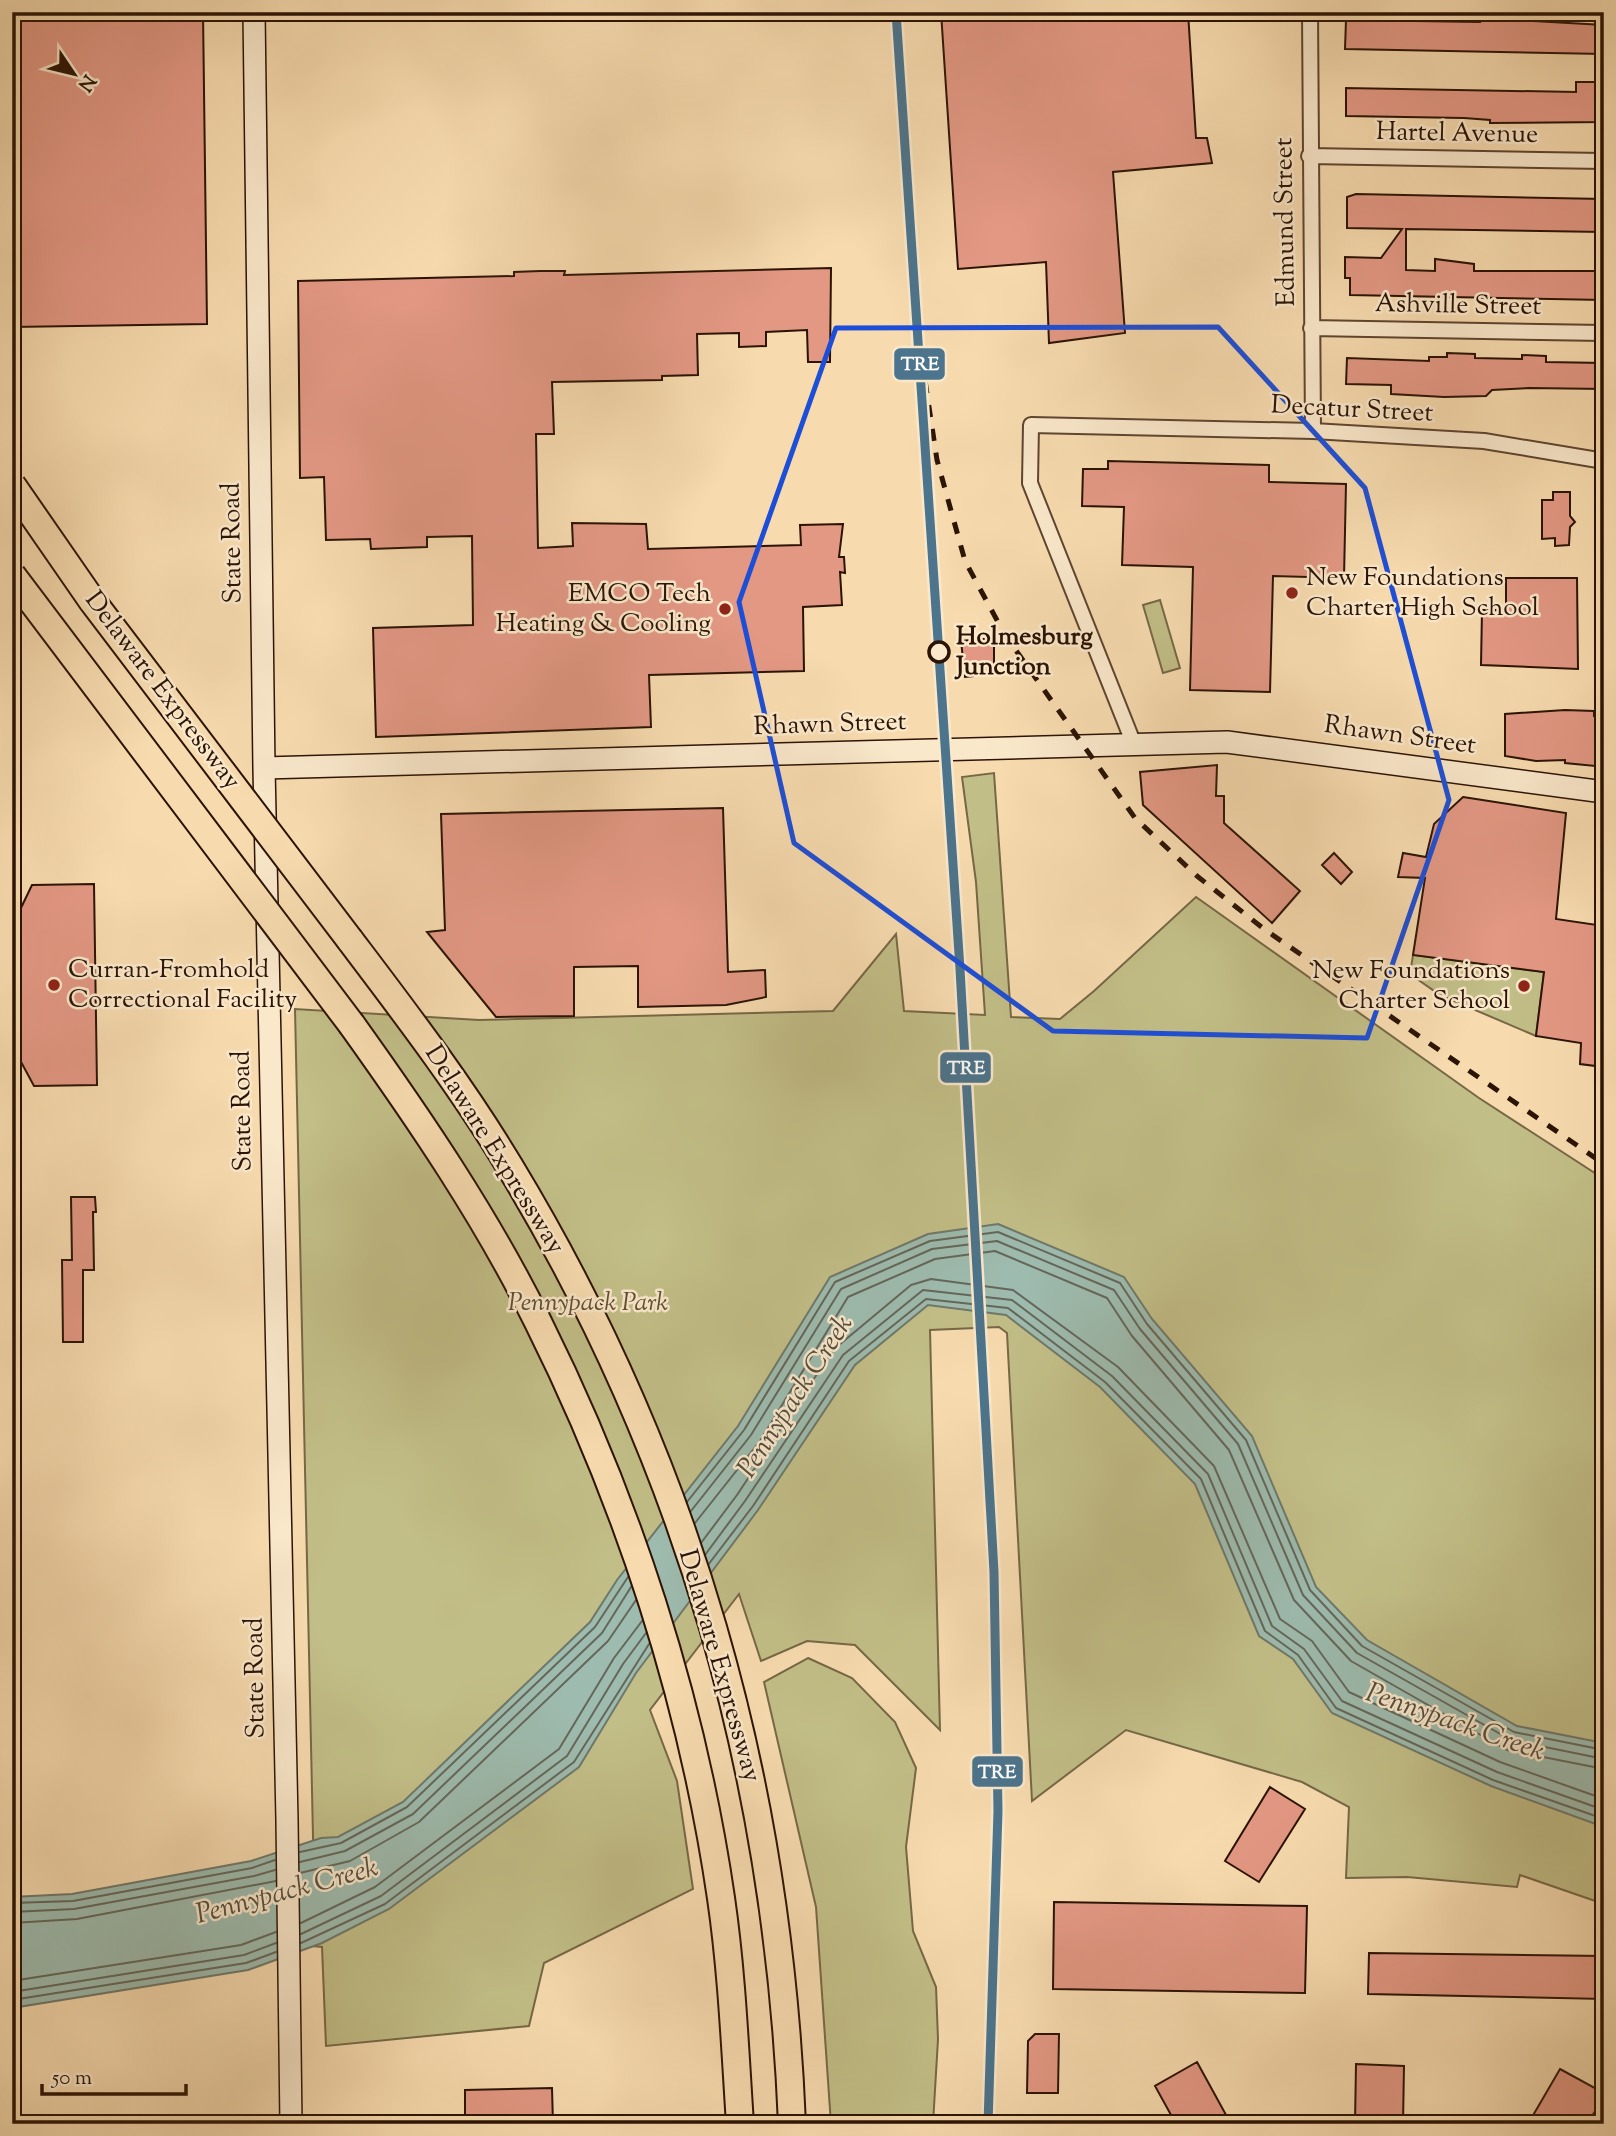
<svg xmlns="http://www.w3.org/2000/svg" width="1616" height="2136" font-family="'Sorts Mill Goudy',serif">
  <rect width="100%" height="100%" fill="#f7dbaf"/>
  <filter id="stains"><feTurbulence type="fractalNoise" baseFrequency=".00286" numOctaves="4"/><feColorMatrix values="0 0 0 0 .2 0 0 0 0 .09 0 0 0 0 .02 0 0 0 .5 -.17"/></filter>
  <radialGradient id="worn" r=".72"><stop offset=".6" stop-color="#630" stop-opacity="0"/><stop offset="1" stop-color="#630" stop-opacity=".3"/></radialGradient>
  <path fill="#c2be87" stroke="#766846" stroke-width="2" d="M1160,600L1180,668L1163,673L1143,605Z
    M994,773L1011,1017L1060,1019L1094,991L1196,897L1479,1098L1604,1179V1904L1520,1875L1517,1887L1407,1877L1346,1878L1349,1807L1302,1782L1126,1730L1032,1801L1007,1333L999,1327L930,1330L940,1730L855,1645L807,1641L761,1661L739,1594L650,1710L677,1781L693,1889L544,1963L529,2026L326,2046L322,1947L313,1946L314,1883L295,1009L479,1020L833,1011L896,934L904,1011L985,1015L976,882L962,777Z
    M1413,955L1544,972L1536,1036L1440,995L1410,974Z
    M808,1658L852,1678L895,1722L916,1768L906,1847L913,1931L936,1987L938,2039L933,2124H831L816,1907L764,1682Z"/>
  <path fill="#9dbbae" stroke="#6f786a" stroke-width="2" d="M998,1224L1124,1277L1152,1319L1252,1436L1316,1587L1367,1640L1517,1726L1604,1743V1827L1491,1786L1332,1713L1293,1659L1259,1636L1195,1484L1100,1387L1006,1315L928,1305L855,1365L758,1510L636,1673L579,1767L389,1909L322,1943L248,1970L12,2008V1897L72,1894L251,1861L321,1838L338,1837L403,1802L590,1622L617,1580L738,1426L830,1277L928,1234Z"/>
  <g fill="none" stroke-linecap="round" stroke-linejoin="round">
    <path stroke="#64675a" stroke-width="2" d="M687,1502L744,1430L835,1282L930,1241L998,1232L1120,1283L1147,1324L1246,1440L1310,1590L1362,1646L1514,1732L1604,1750
      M691,1511L751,1435L841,1289L932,1249L997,1241L1114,1290L1140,1329L1238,1444L1303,1595L1357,1653L1511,1740L1604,1759
      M695,1523L760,1441L848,1297L935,1259L995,1251L1107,1298L1132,1336L1229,1450L1294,1600L1351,1661L1507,1750L1604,1769
      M701,1543L737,1495L833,1350L911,1285L931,1279L1013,1290L1118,1367L1214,1466L1280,1619L1312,1641L1349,1692L1500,1762L1604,1799
      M705,1555L745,1501L843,1355L923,1290L1012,1300L1112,1376L1208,1474L1272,1626L1304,1649L1342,1701L1497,1772L1604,1810
      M708,1565L753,1506L849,1361L926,1299L1008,1308L1105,1382L1201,1479L1265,1631L1298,1655L1336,1708L1493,1780L1604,1819
      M300,1852L341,1843L407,1807L595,1627L628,1577
      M300,1862L345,1851L413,1814L602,1633L631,1587
      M300,1873L350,1861L419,1822L608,1641L636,1600
      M12,1903L73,1901L252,1868L275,1860
      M12,1912L74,1909L254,1876L275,1870
      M12,1923L77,1919L276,1881
      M301,1923L375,1887L559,1749L614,1658L642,1621
      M301,1934L381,1896L567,1756L623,1664L646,1633
      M301,1943L385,1904L574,1762L649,1644
      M12,1981L241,1945L276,1932
      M12,1992L244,1955L276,1943
      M12,2000L246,1963L276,1952"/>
  </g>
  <path fill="#e39884" stroke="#2b1305" stroke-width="2" d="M12,12H203L207,324L12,327Z
    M941,12H1188L1196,138H1207L1212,163L1113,172L1125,333L1049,343L1046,262L958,269Z
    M1480,18L1604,25V54L1345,49L1346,20L1480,22Z
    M1576,82H1604V122L1490,123V120L1464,118L1346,116V88L1576,92Z
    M1356,194L1604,199V232L1406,229V270L1435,271V259L1474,264V271H1602L1604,300L1350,295V278H1345V257L1381,258L1402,229L1347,228V197Z
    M831,268L830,362H808L807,330L766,332V346L739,347V333L697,334L698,375L662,376V380L552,382L554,434H536L538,548L573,546L572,523L646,524L648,549L801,545L800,525L843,524L839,557H844L845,573L840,572L842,605L803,607L804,671L649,675L651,727L376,737L373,628L473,625L472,536L427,537V547L371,549L370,539L326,540L324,477L300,478L298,281L514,276V272L540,271H565L564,275Z
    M1447,353L1475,354V358L1522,359V355L1546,356V362L1604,363V389L1529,388L1492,390L1486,396L1444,397L1391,394V385L1346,384L1347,358L1429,361V357H1447Z
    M1108,461L1269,465V482L1346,484L1344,578L1273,576L1270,692L1190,690L1193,567L1122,565L1124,507L1082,506L1083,469H1108Z
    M1553,492H1570V516L1575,522L1570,527L1569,545L1555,546V538L1542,539V500H1553Z
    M1506,578H1577L1578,669L1481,665L1482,610H1506Z
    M994,638V674L965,677L961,641Z
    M1565,710L1594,711V716H1597L1598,758H1595V766L1565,763V760L1536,761L1505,756V714Z
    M1217,765L1216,796H1224V823L1300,891L1272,923L1143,805L1140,772Z
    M1463,797L1566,813L1556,919L1604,926V1067L1580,1064L1581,1043L1536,1036L1544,972L1413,955L1425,878L1398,877L1403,853L1426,857L1434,824Z
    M723,808L728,972L765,970L766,997L726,1005L638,1007V966L574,967V1016L496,1017L427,932L445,930L441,814Z
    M1334,853L1352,872L1341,884L1322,865Z
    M94,884L97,1085L34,1086L20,1060L12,1064V908L19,912L32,885Z
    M71,1197H95L96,1212H93L94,1270H83V1342H63L62,1260H72Z
    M1270,1787L1305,1809L1259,1882L1225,1861Z
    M1054,1902L1307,1906L1305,1993L1053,1989Z
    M1369,1953L1604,1956V1999L1368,1994Z
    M1035,2034H1059L1058,2093H1027L1028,2041Z
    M1197,2062L1231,2124H1176L1155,2086Z
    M1356,2064L1404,2066L1403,2124H1355Z
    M1560,2069L1604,2093V2097L1587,2124H1528Z
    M552,2088L553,2124H465V2090Z"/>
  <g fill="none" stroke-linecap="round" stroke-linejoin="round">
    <defs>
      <path id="minor" d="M1310,12L1313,431
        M1309,156L1604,161
        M1311,328L1604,333
        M1133,742L1030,483L1031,425L1313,431L1484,441L1604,461"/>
      <path id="secondary" d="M254,12L264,768L287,1820L291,2124
        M264,768L1227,742L1604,792"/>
      <path id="motorway" d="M350,940C406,1014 462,1087 510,1167C689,1463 778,1779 792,2124
        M352,1025C420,1120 486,1217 538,1322C628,1502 692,1699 721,1898C732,1973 735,2049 740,2124"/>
    </defs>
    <use href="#minor" stroke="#5e4530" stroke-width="18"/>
    <use href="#secondary" stroke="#2b1305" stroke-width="24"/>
    <use href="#motorway" stroke="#2b1305" stroke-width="30"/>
    <use href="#minor" stroke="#fae8cb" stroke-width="14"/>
    <use href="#secondary" stroke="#fae8cb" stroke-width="21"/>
    <use href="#motorway" stroke="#f7dbaf" stroke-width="26"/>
    <path stroke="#2b1305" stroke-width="5" stroke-dasharray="12 12" stroke-linecap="butt" d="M918,334L937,460L965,561L1005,635L1135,818L1197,876L1264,929L1604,1164"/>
    <defs>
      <path id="motorway-bridge" d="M12,485L93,602L350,940
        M12,575L352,1025"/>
    </defs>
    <use href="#motorway-bridge" stroke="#2b1305" stroke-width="30" stroke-linecap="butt"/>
    <use href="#motorway-bridge" stroke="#f7dbaf" stroke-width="26"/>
    <defs>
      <path id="rail-1" d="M896,12L960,969L994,1572L998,1811L988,2124"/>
    </defs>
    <use href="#rail-1" stroke="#fae8cb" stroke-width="14"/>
    <use href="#rail-1" stroke="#4c748c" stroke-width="9"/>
  </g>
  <path fill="none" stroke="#1d4ed8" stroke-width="5" stroke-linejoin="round" d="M1218,327L1365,488L1449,800L1367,1038L1053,1031L794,843L739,602L836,328Z"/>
  <g fill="#8f2418" stroke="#fae8cb" stroke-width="2.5">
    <circle cx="1292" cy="593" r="7"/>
    <circle cx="725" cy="609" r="7"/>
    <circle cx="54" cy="985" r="7"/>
    <circle cx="1524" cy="986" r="7"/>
  </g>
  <circle fill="#fae8cb" stroke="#2b1305" stroke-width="3.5" cx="939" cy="652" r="10"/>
  <g text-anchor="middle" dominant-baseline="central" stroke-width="5" stroke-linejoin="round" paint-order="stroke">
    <g font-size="26" fill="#2b1305" stroke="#fae8cb">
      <text transform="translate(1457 134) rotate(1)">Hartel Avenue</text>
      <text transform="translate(1286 222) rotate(-91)">Edmund Street</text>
      <text transform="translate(1458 306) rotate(1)">Ashville Street</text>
      <text transform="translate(1352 410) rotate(3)">Decatur Street</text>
      <text transform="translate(233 543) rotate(-91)">State Road</text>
      <text transform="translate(162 691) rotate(53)">Delaware Expressway</text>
      <text transform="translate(830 725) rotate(-2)">Rhawn Street</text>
      <text transform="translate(1400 736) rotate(8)">Rhawn Street</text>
      <text transform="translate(243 1111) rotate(-91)">State Road</text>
      <text transform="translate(494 1150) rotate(58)">Delaware Expressway</text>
      <text transform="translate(719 1666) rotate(74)">Delaware Expressway</text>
      <text transform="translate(256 1678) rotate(-91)">State Road</text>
    </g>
    <g font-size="26" fill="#2b1305" stroke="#fae8cb" text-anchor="start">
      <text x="1306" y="578">New Foundations<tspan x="1306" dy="30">Charter High School</tspan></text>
      <text x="711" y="594" text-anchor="end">EMCO Tech<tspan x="711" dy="30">Heating &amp; Cooling</tspan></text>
      <text x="68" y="970">Curran-Fromhold<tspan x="68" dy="30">Correctional Facility</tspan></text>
      <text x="1510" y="971" text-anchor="end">New Foundations<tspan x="1510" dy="30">Charter School</tspan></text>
    </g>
    <g font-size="26" font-weight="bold" fill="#2b1305" stroke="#fae8cb" text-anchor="start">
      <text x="956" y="637">Holmesburg<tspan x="956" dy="30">Junction</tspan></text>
    </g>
    <g font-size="26" font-style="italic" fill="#604f32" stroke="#fae8cb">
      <text x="588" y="1303">Pennypack Park</text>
    </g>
    <g font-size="28" font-style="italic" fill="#534e40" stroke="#fae8cb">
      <text transform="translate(796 1397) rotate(-57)">Pennypack Creek</text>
      <text transform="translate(1455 1723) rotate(19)">Pennypack Creek</text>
      <text transform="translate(287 1892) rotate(-15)">Pennypack Creek</text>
    </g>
  </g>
  <g stroke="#fae8cb" stroke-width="2.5">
    <rect x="893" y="347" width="53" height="34" rx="7" fill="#4c748c"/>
    <rect x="939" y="1051" width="53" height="33" rx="7" fill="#4c748c"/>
    <rect x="971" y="1755" width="53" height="33" rx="7" fill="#4c748c"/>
  </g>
  <g font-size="19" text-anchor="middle" font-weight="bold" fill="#fff">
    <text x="920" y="370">TRE</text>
    <text x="966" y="1074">TRE</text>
    <text x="997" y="1778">TRE</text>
  </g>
  <rect width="1616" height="2136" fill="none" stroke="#f7dbaf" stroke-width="42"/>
  <rect x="14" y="14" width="1588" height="2108" fill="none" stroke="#2b1305" stroke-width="3.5"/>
  <rect x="21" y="21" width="1574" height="2094" fill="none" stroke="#2b1305" stroke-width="2"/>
  <g transform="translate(74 74) rotate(125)" stroke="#fae8cb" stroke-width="5" paint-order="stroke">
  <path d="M0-5L12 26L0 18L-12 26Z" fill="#2b1305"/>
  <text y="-10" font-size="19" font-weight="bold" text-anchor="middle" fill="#2b1305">N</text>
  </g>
  <path d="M42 2084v10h144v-10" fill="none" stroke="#2b1305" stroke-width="3.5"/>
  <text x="52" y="2084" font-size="21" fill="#2b1305" stroke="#fae8cb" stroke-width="5" paint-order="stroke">50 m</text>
  <rect width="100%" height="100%" filter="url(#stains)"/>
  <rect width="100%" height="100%" fill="url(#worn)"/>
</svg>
